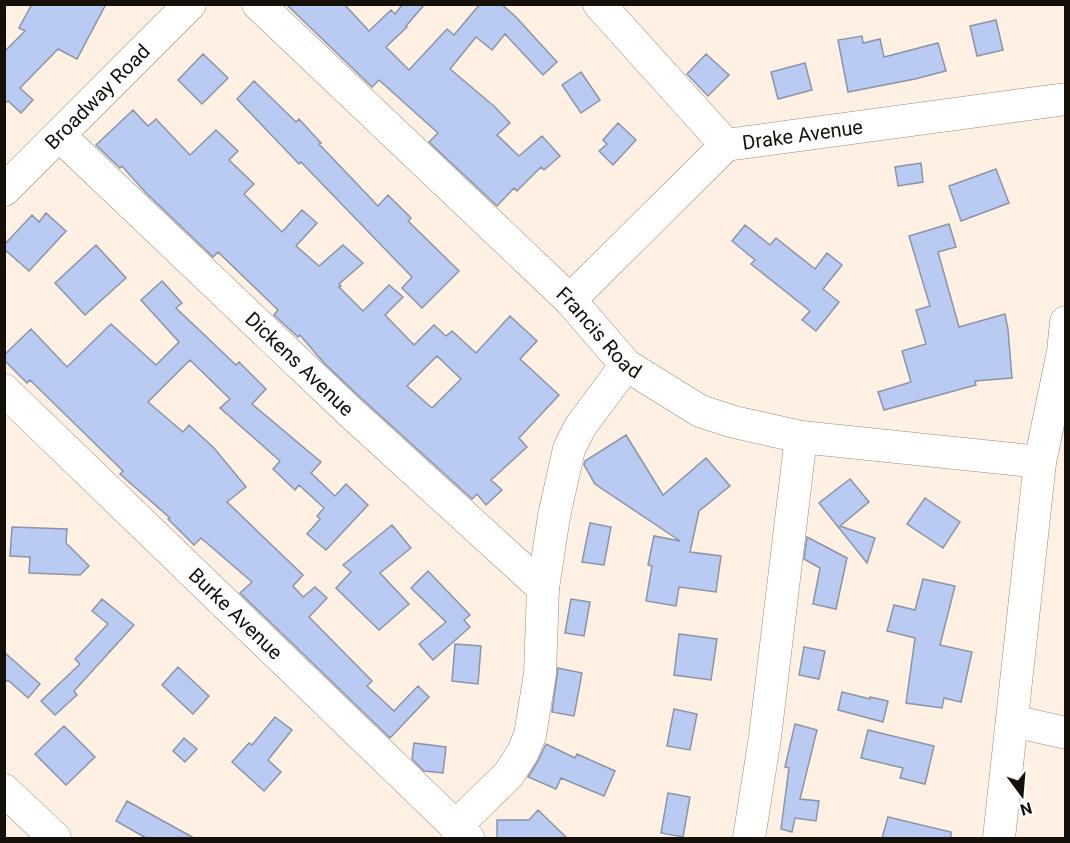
<svg xmlns="http://www.w3.org/2000/svg" width="1070" height="843" font-family="Roboto,sans-serif">
  <rect width="100%" height="100%" fill="#fef0e3"/>
  <path fill="#b9caf3" stroke="#8c94a6" stroke-width="1.5" fill-rule="evenodd" d="M32,4H106L77,59L58,49L20,88L33,100L21,113L8,101L4,104V52L25,31L19,28Z
    M286,4H344L369,31L391,10L395,14L403,4H425L406,26L407,27L386,47L409,70L447,29L454,35L480,4H501L515,16L557,62L543,75L505,34L492,50L476,37L450,69L495,107L510,123L497,135L519,156L542,136L560,156L544,170L541,167L517,191L514,188L497,206L429,142L438,133L379,80L372,87Z
    M996,20L1003,50L977,56L970,26Z
    M862,36L863,43L880,39L884,57L938,43L946,71L915,79L848,92L838,40Z
    M203,54L228,78L202,104L178,80Z
    M706,54L729,75L708,96L687,74Z
    M805,63L812,90L778,99L771,72Z
    M581,72L600,100L581,113L562,85Z
    M254,81L296,122L299,119L321,143L319,144L378,206L388,195L411,218L408,221L459,271L422,308L402,288L412,277L301,162L299,164L237,99Z
    M133,110L148,126L156,119L190,155L216,130L238,151L229,160L254,184L244,194L282,232L302,210L317,223L296,246L319,266L343,245L363,263L339,284L341,286L339,287L363,311L389,285L403,297L385,315L414,345L434,325L446,336L452,331L476,353L510,316L537,341L520,359L559,395L519,438L527,447L491,480L502,490L486,505L477,494L472,499L361,398L324,363L300,335L298,337L274,315L278,310L218,252L213,257L145,192L122,166L120,168L96,145ZM437,356L461,379L432,408L407,386Z
    M618,123L636,140L613,165L599,151L607,144L603,140Z
    M921,163L923,182L898,186L895,167Z
    M996,169L1009,203L961,221L949,186Z
    M46,213L66,231L29,271L4,249V245L32,215L39,222Z
    M949,224L956,247L938,252L959,327L1005,314L1008,329L1012,378L975,381L976,385L884,410L878,392L911,382L902,351L926,344L916,310L930,306L909,236Z
    M745,225L770,245L776,238L815,269L827,253L842,265L823,289L839,302L816,331L802,320L810,311L751,264L755,260L732,241Z
    M96,245L126,278L85,315L55,283Z
    M162,281L182,303L176,308L236,365L239,362L266,389L252,404L321,462L311,473L335,496L346,484L368,505L326,550L307,534L320,519L317,516L324,508L299,485L295,490L273,469L280,461L220,408L230,399L190,360L148,402L183,432L189,425L214,448L246,487L227,502L303,575L293,586L303,597L315,587L327,598L309,617L372,681L367,686L394,711L418,686L429,697L390,738L240,593L252,582L201,538L194,545L168,519L170,518L120,474L123,471L30,380L27,383L4,360V355L31,329L67,367L111,324L156,365L179,342L141,300Z
    M626,435L663,495L706,458L730,486L699,511L690,552L721,556L716,592L679,587L676,606L646,601L652,566L648,565L654,536L680,541L595,484L584,465L585,461Z
    M850,479L869,502L840,526L875,538L867,563L819,503Z
    M925,498L960,522L943,548L907,524Z
    M590,523L611,527L604,565L582,562Z
    M392,525L411,548L380,573L409,604L379,630L336,588L351,572L343,565Z
    M12,527L67,529L66,543L89,566L80,575L29,573L30,557L10,556Z
    M807,537L847,558L836,609L813,604L820,568L804,559Z
    M428,571L470,615L464,620L470,627L433,660L419,644L446,622L411,588Z
    M923,579L955,586L940,645L972,652L961,702L944,698L942,708L906,703L915,638L887,631L894,605L915,610Z
    M102,599L134,625L74,691L77,695L55,715L41,701L80,664L75,659L108,624L92,611Z
    M571,599L590,602L584,636L565,633Z
    M679,634L717,639L711,680L674,675Z
    M455,644L481,646L478,684L452,681Z
    M804,647L825,651L819,679L799,675Z
    M4,652L40,684L28,698L9,681H4Z
    M178,667L209,696L193,714L162,685Z
    M558,668L582,673L574,716L552,712Z
    M842,692L870,699V697L888,701L883,722L838,710Z
    M674,709L697,714L690,750L667,746Z
    M275,717L292,730L268,760L281,772L264,791L232,762L249,743L252,745Z
    M795,724L817,730L800,799L819,801L816,821L795,818L792,832L781,829L789,768L785,767Z
    M64,726L95,757L66,785L35,754Z
    M868,730L934,746L925,784L900,778L903,768L861,758Z
    M184,738L197,749L185,762L173,751Z
    M414,743L446,747L443,773L424,771L412,759Z
    M546,744L575,758L577,754L615,771L604,796L561,778L556,789L528,777L538,761Z
    M668,793L690,797L683,837L661,833Z
    M127,801L194,838H146L116,821Z
    M538,810L567,838H497V820H529Z
    M888,817L951,832V838H882Z"/>
  <g fill="none" stroke-linecap="round" stroke-linejoin="round">
    <defs>
      <g id="minor">
        <path id="s1" d="M258,4L570,300L626,365L700,411L734,422L801,437L1040,462"/>
        <path id="s2" d="M599,4L726,145L1066,99"/>
        <path id="s3" d="M59,135L349,411L543,588"/>
        <path id="s4" d="M4,190L190,4"/>
        <path d="M570,300L726,145"/>
        <path id="s5" d="M4,390L468,838"/>
        <path d="M1013,721L1066,733"/>
        <path d="M4,790L55,838"/>
        <path d="M455,827L509,774L523,752L530,735L540,674L543,588L554,516L569,449L580,427L626,365"/>
        <path d="M749,838L765,737L801,437"/>
        <path d="M999,838L1040,462L1063,352L1066,322"/>
      </g>
    </defs>
    <use href="#minor" stroke="#9a8a7b" stroke-width="33"/>
    <use href="#minor" stroke="#fff" stroke-width="32"/>
  </g>
  <g text-anchor="middle" dominant-baseline="central" stroke-width="4.5" stroke-linejoin="round" paint-order="stroke">
    <g font-size="20" fill="#16100a" stroke="#fff">
      <text stroke="none"><textPath href="#s4" startOffset="132">Broadway Road</textPath></text>
      <text stroke="none"><textPath href="#s2" startOffset="267">Drake Avenue</textPath></text>
      <text stroke="none"><textPath href="#s1" startOffset="474">Francis Road</textPath></text>
      <text stroke="none"><textPath href="#s3" startOffset="332">Dickens Avenue</textPath></text>
      <text stroke="none"><textPath href="#s5" startOffset="322">Burke Avenue</textPath></text>
    </g>
  </g>
  <rect width="1070" height="843" fill="none" stroke="#16100a" stroke-width="12"/>
  <g transform="translate(1022 795) rotate(164)" stroke="#ffffff" stroke-width="4.5" paint-order="stroke">
  <path d="M0-4.5L10 22L0 15L-10 22Z" fill="#16100a"/>
  <text y="-9" font-size="16" font-weight="bold" text-anchor="middle" fill="#16100a">N</text>
  </g>
</svg>
